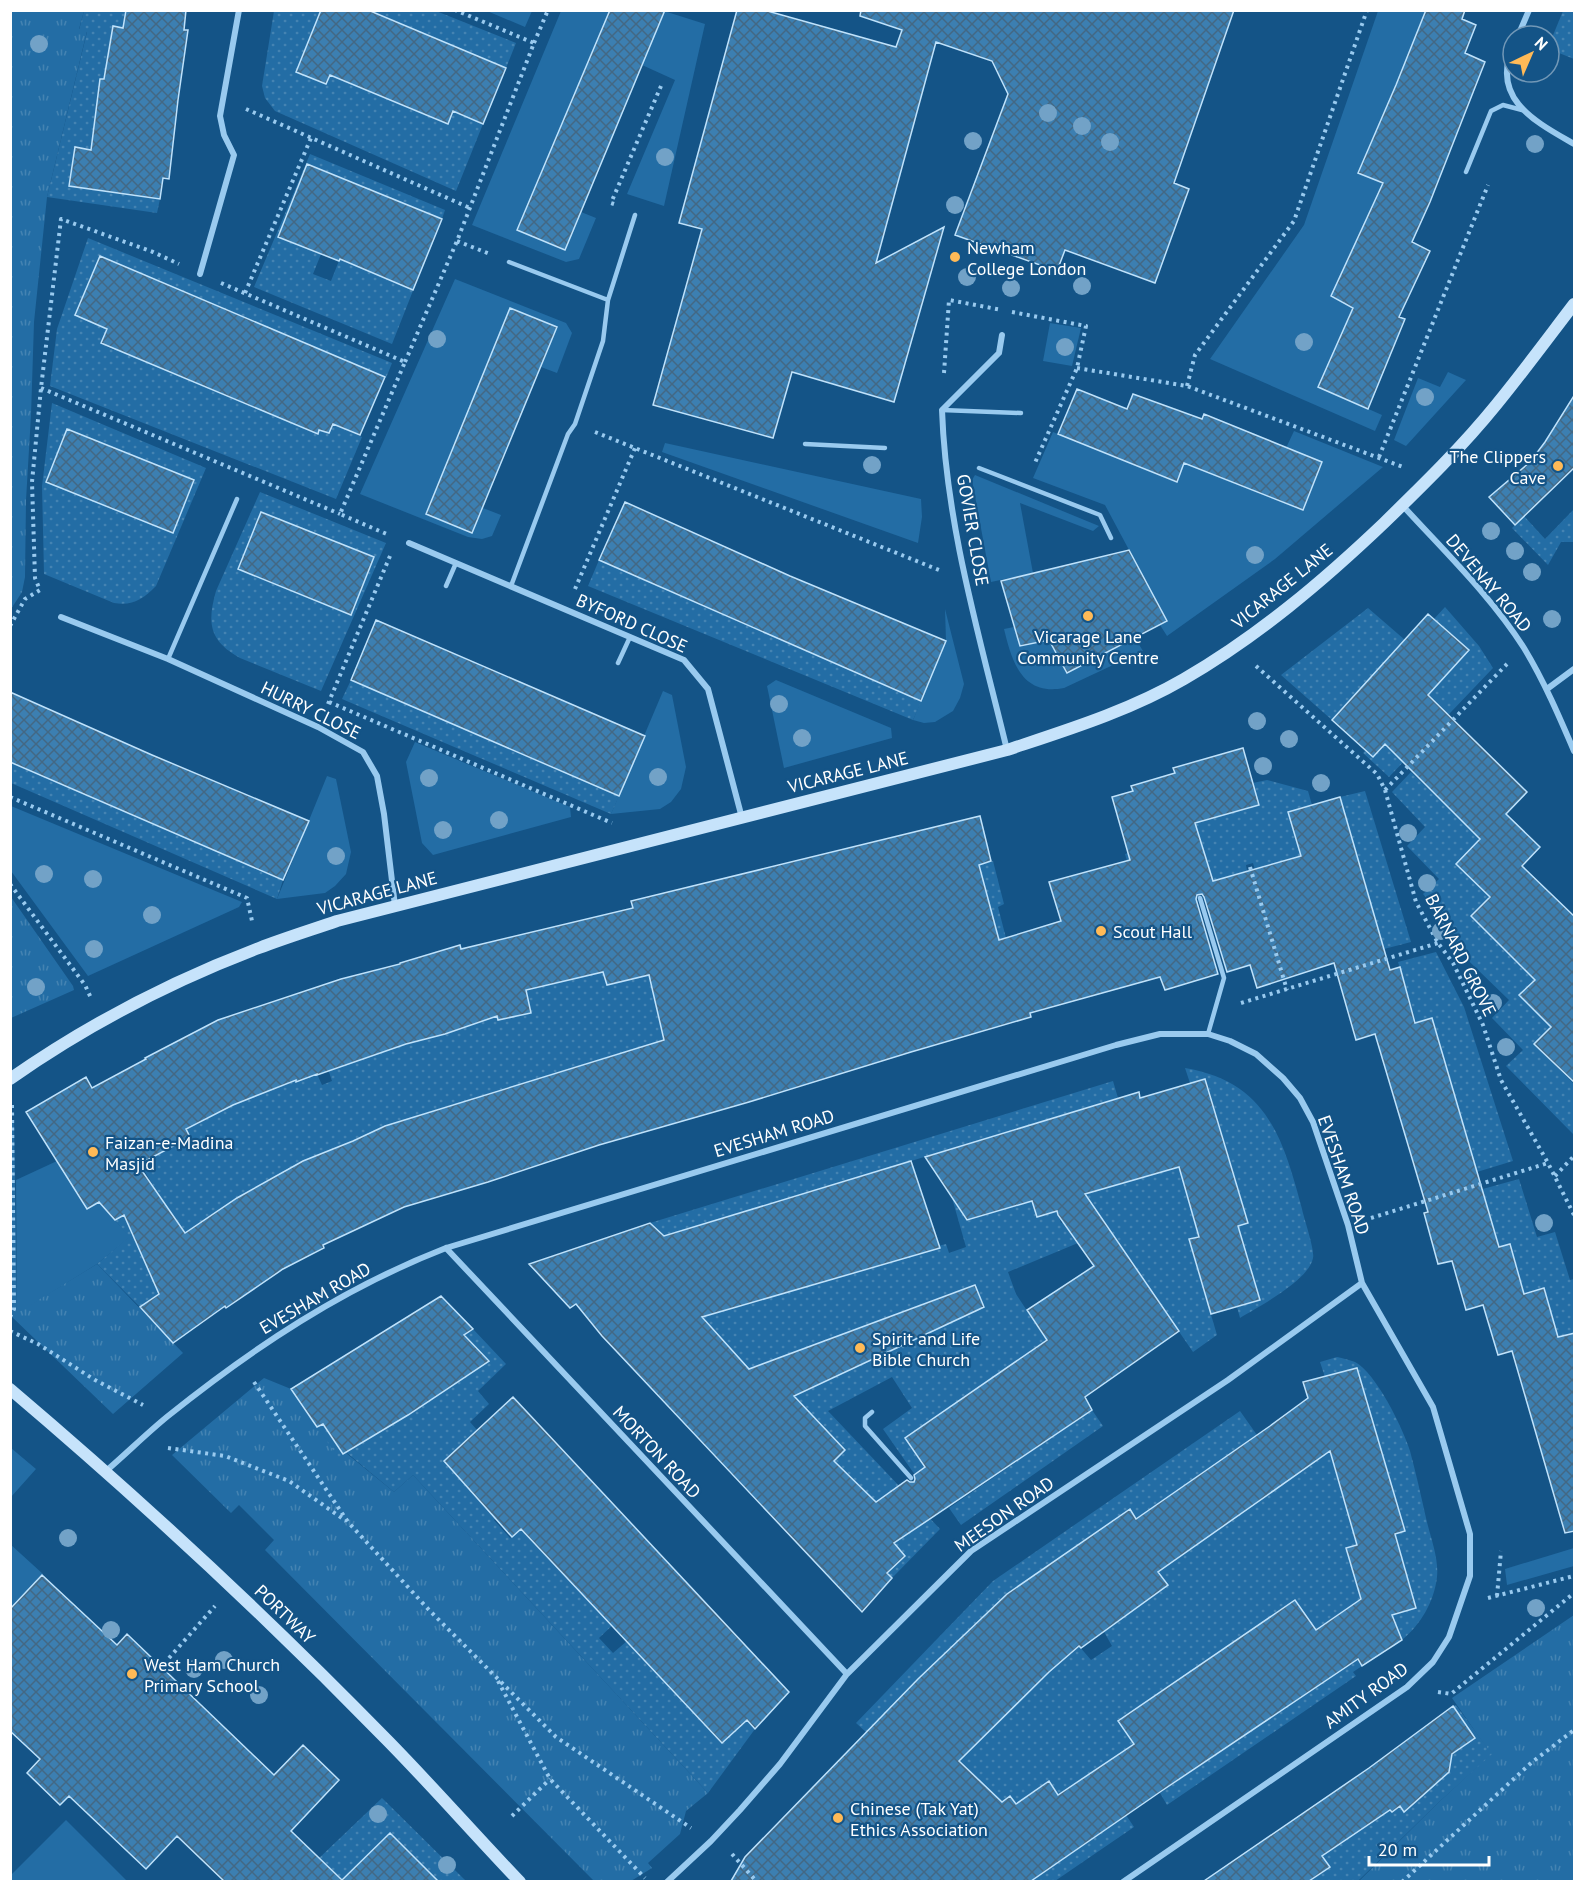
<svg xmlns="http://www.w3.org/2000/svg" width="1585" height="1892" font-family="'PT Sans',sans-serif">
  <defs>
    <pattern id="park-tufts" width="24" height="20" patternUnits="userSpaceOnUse" patternTransform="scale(1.5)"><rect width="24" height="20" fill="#236da5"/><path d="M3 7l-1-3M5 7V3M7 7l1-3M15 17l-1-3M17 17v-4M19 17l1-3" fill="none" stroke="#4483b2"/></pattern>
    <pattern id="garden-dots" width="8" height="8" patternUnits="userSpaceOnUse" patternTransform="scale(1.5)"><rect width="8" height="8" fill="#236da5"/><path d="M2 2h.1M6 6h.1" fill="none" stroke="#4483b2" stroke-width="1.8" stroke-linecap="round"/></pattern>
    <pattern id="building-cross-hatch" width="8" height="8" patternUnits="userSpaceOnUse" patternTransform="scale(1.5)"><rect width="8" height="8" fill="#3c7fb1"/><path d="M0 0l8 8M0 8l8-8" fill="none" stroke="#436884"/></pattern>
  </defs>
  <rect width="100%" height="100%" fill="#145487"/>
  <path fill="#236da5" d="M487,11H532L525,27Z
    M561,11H664L705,24L664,206L627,194L675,80L642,65L565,250L581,212L596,218L579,259L566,262L472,225Z
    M1378,11H1426L1396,85L1358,172L1383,183L1331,296L1353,308L1319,387L1382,415L1375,431L1210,359L1304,225Z
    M455,279L566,323L572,333L557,373L541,367L557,327L510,308L426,513L472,533L483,508L501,515L492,536L482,539L468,537L360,494Z
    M1050,323L1081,328L1072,366L1043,361Z
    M1448,372L1466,380L1406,446L1394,440L1418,378L1440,387Z
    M1294,431L1383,467L1275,559L1167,636L1160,625L1167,621L1105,505L1033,478L1053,432L1176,482L1184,463L1303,510L1286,448Z
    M665,443L921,499L922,517L918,543L662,452Z
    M975,475L1099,526L1093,531L1020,503L1033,573L991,582L972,480Z
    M945,609L964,684L960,698L953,711L935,722L924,723L913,720L946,641Z
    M1014,627L1020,646L1049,640L1067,673L1135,638L1143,651L1064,688C1022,696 1012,662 1004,629Z
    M776,680L891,728L892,738L784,768L767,686Z
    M663,691L672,695L686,767L681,789L671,802L660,809L611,814Z
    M415,742L570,807L571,817L433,855L422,843L406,762Z
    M327,776L336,779L351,852L346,874L335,886L325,893L277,899Z
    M11,806L242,902L239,907L88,976L11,871Z
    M57,1161L87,1209L99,1202L130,1237L97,1264L17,1314L16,1180Z
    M11,1448L36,1469L11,1497Z
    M10,1544L43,1574L11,1609H10Z
    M1574,1548V1566L1507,1585L1505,1569Z
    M66,1820L127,1881H11V1875Z"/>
  <path fill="url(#park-tufts)" d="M11,11H84L79,29L87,31L47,197L34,322L31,415L26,500L25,577L22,592L11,609Z
    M11,897L73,986L74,990L11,1018Z
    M14,1122L17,1313L97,1264L183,1353L113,1414L11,1316L10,1125Z
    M264,1378L291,1389L340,1459L346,1453L394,1492L413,1475L708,1793L686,1811L680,1834L648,1863L652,1868L631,1881H594L265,1550L274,1540L239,1505L231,1513L172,1455Z
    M1574,1615V1881L1358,1882L1439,1802L1491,1754L1452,1698Z"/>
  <path fill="url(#garden-dots)" fill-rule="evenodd" d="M84,11H126L123,28L113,27L109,50L115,81L100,79L105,152L75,147L69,186L160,199L157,213L47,197L87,32L79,30Z
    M274,11H321L296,72L326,84L335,62L377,95L448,124L453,111L483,124L456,191L275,111L265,98L262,86Z
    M367,11H436L516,43L506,68Z
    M1563,11H1574V59L1549,49V45Z
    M310,154L445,210L442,219L307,165L278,236L321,254L313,274L331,281L344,248L413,290L418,278L392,344L254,287Z
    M88,238L392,363L386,378L294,339L76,315L107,329L101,344L114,350L121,335L149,363L168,371L317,433L319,430L329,433L333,424L362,437L336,499L50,386L57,329Z
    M52,403L206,468L156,586C143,599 133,606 114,603L44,574L42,486ZM67,429L194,480L173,533L46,482Z
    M260,492L386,543L321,691L240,658C209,641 207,623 216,591ZM261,512L374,557L351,615L238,569Z
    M1574,509V542H1561L1548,565L1512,528L1524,516L1545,539Z
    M599,560L922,700L913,720L588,586Z
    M1445,607L1479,646L1493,668L1389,777L1363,753L1366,750L1373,756L1469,650L1434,619Z
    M1368,608L1405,640L1332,720L1281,675Z
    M351,680L619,796L611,814L342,699Z
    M11,761L283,880L277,899L11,783Z
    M1411,772L1480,839L1456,864L1490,897L1535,979L1519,995L1551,1027L1534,1044L1574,1084V1135L1506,1066L1523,1050L1492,1018L1509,1000L1444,937L1453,927L1423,894L1439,879L1407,846L1425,827L1392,792Z
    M1267,780L1308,791L1312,805L1288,812L1333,964L1287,978L1253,863L1246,865L1247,871L1139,904L1125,854L1140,849L1203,850L1195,823L1259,805L1253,783Z
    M1365,791L1411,942L1384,949L1340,797Z
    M993,861L1004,904L998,907L1006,938L584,1064L594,1099L566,1071L528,1082L520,1121L509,1087L474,1098L475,1102L456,1108L454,1104L379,1129L359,1138L369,1172L341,1146L305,1161L298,1206L285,1171L144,1260L159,1294L140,1307L97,1264L129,1237L115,1220L157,1192L135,1155L165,1144L169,1149L190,1137L180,1119L178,1094L196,1125L229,1107L282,1047L296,1081L317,1074L322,1085L332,1081L328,1069L376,1016L457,1030L473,1025L486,969L498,1020L531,1012L526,990L603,972L607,984L986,895L979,865Z
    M1436,952L1464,1007L1513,1161L1421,1189L1420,1183L1453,1091L1432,1018L1416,1022L1398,962Z
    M1185,1068C1267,1082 1283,1138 1302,1209C1304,1219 1315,1250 1313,1258C1309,1280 1260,1306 1240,1318L1237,1307L1259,1300L1237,1226L1248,1222L1206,1079L1190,1083Z
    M1113,1081L1118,1098L750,1210L926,1249L946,1244L949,1253L966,1247L952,1198L970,1192L977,1217L1015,1205L1024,1176L1037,1216L1057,1211L1061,1223L1078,1218L1081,1158L1092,1192L1130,1181L1178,1162L1199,1237L1189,1240L1217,1335L1193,1352L1112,1234L1084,1253L1078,1243L1008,1272L1016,1294L1066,1370L1038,1346L1005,1369L926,1468L915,1475L883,1429L912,1408L892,1377L828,1411L940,1529L892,1578L887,1573L905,1556L891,1541L834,1461L845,1449L831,1435L821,1445L739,1416L700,1316L650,1223ZM954,1292L963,1317L808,1390L778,1359Z
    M1519,1179L1537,1237L1555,1232L1570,1280L1574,1279V1348L1558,1337L1544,1288L1524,1294L1499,1247L1484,1197L1479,1190Z
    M473,1329L506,1364L478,1391L489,1404L470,1422L477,1430L445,1461L504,1511L494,1520L510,1538L547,1505L572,1583L601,1614L637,1602L599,1638L613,1653L627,1641L723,1742L747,1720L755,1729L708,1793L413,1475L394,1492L347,1453L340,1460L317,1427L323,1424L343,1454L376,1433L462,1336Z
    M1337,1357C1343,1358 1349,1360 1355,1362C1376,1373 1403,1428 1410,1451C1416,1473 1421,1496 1426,1518C1430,1536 1439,1558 1437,1577C1434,1602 1421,1624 1402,1640L1392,1615L1416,1607L1395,1534L1405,1531L1357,1368L1325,1377L1320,1362Z
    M1092,1410L1103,1426L961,1525L949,1508Z
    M1240,1411L1257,1435L1174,1560L1288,1480L1325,1435L1357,1545L1346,1548L1367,1622L1355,1654L1362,1666L1353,1672L1356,1676L1167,1805L1160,1793L1348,1665L1316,1630L1295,1600L1213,1656L1233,1686L1184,1676L1164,1689L1185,1719L1153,1697L1118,1720L1138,1750L1126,1815L1134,1827L1055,1881H1031L1090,1840L1048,1781L1030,1794V1826L1010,1796L923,1856L941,1881H920L909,1867L887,1881L850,1882L979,1780L953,1755L964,1756L1045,1675L1075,1650L1053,1623L1079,1646L1091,1660L1112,1646L1103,1630L1167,1585L1148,1556L1157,1549L1129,1510L1004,1597L867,1733L856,1723L993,1581Z
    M1456,1705L1492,1754L1439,1802L1358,1881L1309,1882L1330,1867L1322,1856L1352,1836L1346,1826L1384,1801L1391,1812L1400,1806L1403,1811L1408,1808L1445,1760L1475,1738L1453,1706Z
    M382,1798L466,1881H438L390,1834L340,1881L294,1882Z"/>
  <path fill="url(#building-cross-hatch)" stroke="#bfe2fb" stroke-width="1.5" fill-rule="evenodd" d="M126,10H186L184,30H188L178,100L169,179L163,178L160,199L69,186L75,147L91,150L100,79H104L113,26L123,28Z
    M321,10H368L506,68L483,124L453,111L448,124L330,75L326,84L296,72Z
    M610,10H665L565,250L517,230Z
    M737,10H764L896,47L902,30L860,16L861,10H1234L1174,183L1189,189L1155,283L1065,250L1057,271L955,235L1008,94L992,61L936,42L876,263L944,227L894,402L792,372L773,438L653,405L702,229L679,223Z
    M1426,10H1465L1462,19L1476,25L1465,53L1485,62L1430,202L1412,242L1430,251L1399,317L1405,319L1368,409L1318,387L1353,308L1331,296L1383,183L1358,173L1396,85Z
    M307,164L442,219L413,290L340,259L339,261L278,237Z
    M100,256L385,377L360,435L333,424L329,433L319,430L318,434L101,343L107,329L75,315Z
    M510,308L557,327L472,533L426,514Z
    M1077,389L1127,409L1133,394L1202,419L1204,414L1322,462L1303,510L1184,463L1177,482L1058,434Z
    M1575,394V467L1515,525L1489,497L1530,462L1545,442Z
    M67,429L194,480L173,533L46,482Z
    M625,502L790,576L946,641L921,701L599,560Z
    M261,512L374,557L351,615L238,569Z
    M1129,550L1167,621L1067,673L1049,640L1020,646L1001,581Z
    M1428,614L1469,650L1428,695L1527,792L1506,814L1540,847L1522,866L1575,917V1083L1534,1044L1551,1027L1519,995L1535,980L1471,916L1490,897L1456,864L1480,839L1385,744L1373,757L1332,720Z
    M376,620L645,736L619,796L351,680Z
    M10,692L152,755L309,821L283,880L10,762Z
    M1243,748L1259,805L1195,823L1213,881L1301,856L1288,812L1340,797L1390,970L1400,967L1415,1023L1432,1018L1499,1247L1510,1244L1524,1294L1544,1288L1558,1337L1575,1333V1531L1565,1533L1512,1351L1498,1355L1483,1305L1466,1310L1452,1261L1438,1264L1424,1213L1428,1212L1375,1034L1356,1040L1334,963L1257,988L1250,965L1227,972L1204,897L1202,894L1197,895L1196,899L1218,974L1165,990L1160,977L1030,1013L1031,1017L911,1052L749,1102L599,1145L488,1182L404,1207L323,1245L324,1248L283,1269L226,1308L225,1306L173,1343L140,1307L159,1294L124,1215L115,1220L99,1202L87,1209L26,1112L86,1077L92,1088L146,1059L145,1058L218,1020L341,979L400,964V963L460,945L461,949L633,908L631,901L980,816L991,861L979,865L999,940L1061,921L1049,882L1130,860L1112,797L1133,791L1131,786L1175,773L1173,768ZM603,972L607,985L649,975L664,1040L385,1126L353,1141L303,1161L237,1198L185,1233L138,1165L190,1137L186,1129L233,1105L296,1080V1082L317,1074V1075L406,1044L445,1034L497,1016L498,1020L531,1013L526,990Z
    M1205,1079L1248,1223L1238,1226L1260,1300L1211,1314L1189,1239L1199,1237L1179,1167L1085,1194L1179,1331L1085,1397L1092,1410L894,1543L905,1556L887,1573L892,1578L862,1612L602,1336L576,1304L570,1308L529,1264L650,1223L664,1236L911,1161L940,1248L702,1317L749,1369L975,1285L984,1307L794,1396L845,1450L834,1461L876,1502L907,1480L910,1482H914L915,1479L914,1475L925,1467L905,1438L1047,1340L1027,1310L1094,1266L1058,1215L1057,1211L1037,1217L1032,1201L967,1220L925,1157L1139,1092L1140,1098Z
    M441,1296L473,1329L464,1335L489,1361L408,1415L343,1454L323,1424L317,1427L291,1389Z
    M1357,1368L1405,1531L1395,1534L1416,1608L1392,1615L1402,1640L1362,1666L1358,1659L1160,1792L1031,1881H731L745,1857L918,1679L1007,1594L1130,1509L1136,1519L1270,1426L1308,1398L1303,1382ZM1330,1451L1357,1545L1346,1548L1361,1599L1316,1630L1295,1600L1118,1721L1134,1744L1058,1795L1049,1781L1016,1804L1010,1796L1002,1802L959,1761L1049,1672L1079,1646L1081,1648L1168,1585L1158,1572Z
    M513,1397L789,1692L755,1729L747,1720L722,1743L521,1529L512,1537L444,1461Z
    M42,1575L117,1645L127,1634L274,1775L303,1745L339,1780L291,1831L342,1880L390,1833L438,1881H224L177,1836L146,1869L69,1796L60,1805L27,1773L40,1759L10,1731V1609Z
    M1453,1706L1475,1738L1452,1754L1449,1772L1404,1812L1400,1806L1392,1812L1390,1810L1322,1856L1330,1867L1309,1881H1204L1369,1768Z"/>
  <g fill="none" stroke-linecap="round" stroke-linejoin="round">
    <path stroke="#99caef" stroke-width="4" stroke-dasharray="3 4.5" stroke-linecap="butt" d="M534,43L548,10
      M246,109L470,208
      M614,204L611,203L661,86
      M457,241L490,254
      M221,283L405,362L340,514L389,535
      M245,293L311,138
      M1012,312L1086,326L1077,368L1034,465
      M405,362L457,241L534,43L455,10
      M1077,368L1187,386L1403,467
      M944,373L949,300L1002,310
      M1187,386L1195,355L1294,221L1367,10
      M41,388L340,514
      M595,432L939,570
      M1379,457L1488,185
      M575,589L635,448
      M10,626L25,599L40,590L35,578L32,482L41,388L61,219L153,252L179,264
      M1256,666L1377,774L1385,790L1416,902L1438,943L1453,963L1483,1025L1501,1080L1548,1163L1574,1215
      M329,702L612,823
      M328,704L390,556
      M1385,790L1507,664
      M10,797L247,898L252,921
      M1250,867L1287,990
      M10,884L85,985L91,998
      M1241,1003L1438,943
      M1555,1176L1574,1156
      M1371,1218L1548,1163
      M10,1317L14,1309L12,1105
      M10,1331L38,1344L95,1380L143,1405
      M254,1382L348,1522L430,1611L556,1737L691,1828
      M168,1448L225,1456L289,1481L346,1521
      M1497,1596L1501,1551
      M1488,1598L1574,1576
      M169,1658L215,1606
      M498,1681L550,1779L645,1878
      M1438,1692L1451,1694L1574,1593
      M512,1816L550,1779
      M732,1854L757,1882
      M1402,1882L1531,1763L1574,1730"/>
    <path stroke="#99caef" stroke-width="4.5" d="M1466,172L1491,111L1503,105L1522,110
      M509,262L608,300
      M942,410L1021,413
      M805,444L885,448
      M979,468L1100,515L1111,538
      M446,586L456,563
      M511,586L568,434L575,424L603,341L608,300L635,215
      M168,659L237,499
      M618,663L630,637
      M1200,898L1224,978L1208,1034
      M872,1412L865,1418V1426L911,1478"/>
    <path stroke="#99caef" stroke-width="6" d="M1518,36L1529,10
      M1513,47C1490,99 1536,122 1574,144
      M200,274L234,155L224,135L220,116L239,10
      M1002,335L999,353L942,410C946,525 980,638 1007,750
      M1403,506C1444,551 1491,596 1524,648C1544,681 1559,716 1574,751
      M409,543L684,660L708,689L742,818
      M61,617L168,659L318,727L363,752L377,776L384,814L395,906
      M1547,689L1574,669
      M446,1248L847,1674
      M106,1471C127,1453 147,1433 168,1416C254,1347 343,1288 446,1248L1116,1045L1160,1034H1208L1230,1041L1256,1054L1283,1078L1300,1098L1313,1122L1348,1225L1362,1283L1433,1407L1470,1534V1576L1449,1637L1433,1662L1407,1687L1123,1882
      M667,1882L711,1841L740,1810L780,1764L847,1674L971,1551L1228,1380L1362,1283"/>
    <path stroke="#c6e3fb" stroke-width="12" d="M10,1079C87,1025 172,981 259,948C285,938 311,930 337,921L1007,750C1067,730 1129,711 1184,679C1258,636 1322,582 1384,523C1423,485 1462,447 1496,405C1523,372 1548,338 1574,304
      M10,1389C142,1501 269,1619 389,1742C434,1788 476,1836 520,1882"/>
  </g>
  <g fill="#72a2c7">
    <circle cx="39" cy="44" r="9"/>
    <circle cx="1048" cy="113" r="9"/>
    <circle cx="1082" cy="126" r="9"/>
    <circle cx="973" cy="141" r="9"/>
    <circle cx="1110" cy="142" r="9"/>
    <circle cx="1535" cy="144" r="9"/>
    <circle cx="665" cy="157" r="9"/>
    <circle cx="955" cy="205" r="9"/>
    <circle cx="967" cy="277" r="9"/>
    <circle cx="1082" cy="286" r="9"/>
    <circle cx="1011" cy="288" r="9"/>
    <circle cx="437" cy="339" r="9"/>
    <circle cx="1304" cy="342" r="9"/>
    <circle cx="1065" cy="347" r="9"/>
    <circle cx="1425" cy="397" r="9"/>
    <circle cx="872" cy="465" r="9"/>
    <circle cx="1491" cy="531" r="9"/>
    <circle cx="1515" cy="551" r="9"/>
    <circle cx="1255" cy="555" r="9"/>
    <circle cx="1532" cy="572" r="9"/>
    <circle cx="1552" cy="619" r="9"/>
    <circle cx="779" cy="704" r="9"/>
    <circle cx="1257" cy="721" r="9"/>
    <circle cx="802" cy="738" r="9"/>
    <circle cx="1289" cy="739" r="9"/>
    <circle cx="1263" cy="766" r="9"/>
    <circle cx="658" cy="777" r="9"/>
    <circle cx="429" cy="778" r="9"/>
    <circle cx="1321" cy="783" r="9"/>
    <circle cx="499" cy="820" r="9"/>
    <circle cx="443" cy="830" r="9"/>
    <circle cx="1408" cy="833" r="9"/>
    <circle cx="336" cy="856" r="9"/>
    <circle cx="44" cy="874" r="9"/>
    <circle cx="93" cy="879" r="9"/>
    <circle cx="1427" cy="883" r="9"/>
    <circle cx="152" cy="915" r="9"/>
    <circle cx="1441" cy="931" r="9"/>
    <circle cx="94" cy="949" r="9"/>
    <circle cx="36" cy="987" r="9"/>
    <circle cx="1493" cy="1003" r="9"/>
    <circle cx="1506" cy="1047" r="9"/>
    <circle cx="1544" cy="1223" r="9"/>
    <circle cx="68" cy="1538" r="9"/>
    <circle cx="1536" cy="1608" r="9"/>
    <circle cx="111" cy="1630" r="9"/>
    <circle cx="224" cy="1660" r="9"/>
    <circle cx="194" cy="1669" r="9"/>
    <circle cx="259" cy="1695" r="9"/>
    <circle cx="378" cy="1814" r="9"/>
    <circle cx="447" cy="1865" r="9"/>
  </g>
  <g fill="#ffba57" stroke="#145487" stroke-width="2">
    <circle cx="955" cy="257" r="6"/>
    <circle cx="1558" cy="466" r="6"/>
    <circle cx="1088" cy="616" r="6"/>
    <circle cx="1101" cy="931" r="6"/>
    <circle cx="93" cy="1152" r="6"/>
    <circle cx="860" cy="1348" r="6"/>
    <circle cx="132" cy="1674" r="6"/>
    <circle cx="838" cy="1818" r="6"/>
  </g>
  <g text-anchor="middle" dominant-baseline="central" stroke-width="4.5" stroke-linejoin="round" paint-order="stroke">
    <g font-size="18" fill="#fff" stroke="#145487" text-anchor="start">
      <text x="967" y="247">Newham<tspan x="967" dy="21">College London</tspan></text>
      <text x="1546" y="456" text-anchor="end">The Clippers<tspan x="1546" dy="21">Cave</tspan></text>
      <text x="1088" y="636" text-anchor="middle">Vicarage Lane<tspan x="1088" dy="21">Community Centre</tspan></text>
      <text x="1113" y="931">Scout Hall</text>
      <text x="105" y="1142">Faizan-e-Madina<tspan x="105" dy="21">Masjid</tspan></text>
      <text x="872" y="1338">Spirit and Life<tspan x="872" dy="21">Bible Church</tspan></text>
      <text x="144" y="1664">West Ham Church<tspan x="144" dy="21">Primary School</tspan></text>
      <text x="850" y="1808">Chinese (Tak Yat)<tspan x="850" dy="21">Ethics Association</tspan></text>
    </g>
    <g font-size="18" fill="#fff" stroke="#145487">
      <text transform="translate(973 530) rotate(80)">GOVIER CLOSE</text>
      <text transform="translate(1489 583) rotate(50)">DEVENAY ROAD</text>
      <text transform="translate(1282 586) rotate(-39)">VICARAGE LANE</text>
      <text transform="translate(632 623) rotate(24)">BYFORD CLOSE</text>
      <text transform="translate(311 710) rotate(26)">HURRY CLOSE</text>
      <text transform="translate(848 772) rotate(-14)">VICARAGE LANE</text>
      <text transform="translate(377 893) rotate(-15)">VICARAGE LANE</text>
      <text transform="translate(1461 955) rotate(63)">BARNARD GROVE</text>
      <text transform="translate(774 1133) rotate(-17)">EVESHAM ROAD</text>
      <text transform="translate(1344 1175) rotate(71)">EVESHAM ROAD</text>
      <text transform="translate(315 1298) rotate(-30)">EVESHAM ROAD</text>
      <text transform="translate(657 1452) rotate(47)">MORTON ROAD</text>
      <text transform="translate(1004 1514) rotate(-35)">MEESON ROAD</text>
      <text transform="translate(285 1614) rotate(44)">PORTWAY</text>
      <text transform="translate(1366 1695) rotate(-36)">AMITY ROAD</text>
    </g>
  </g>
  <rect width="1585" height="1892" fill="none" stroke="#ffffff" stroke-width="24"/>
  <g transform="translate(1531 54) rotate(44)"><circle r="28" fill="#145487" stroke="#7298b7" stroke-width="1.5"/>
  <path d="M0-4.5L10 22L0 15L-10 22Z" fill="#ffba57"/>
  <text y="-9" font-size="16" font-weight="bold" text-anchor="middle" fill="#ffffff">N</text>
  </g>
  <path d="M1369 1856v9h120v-9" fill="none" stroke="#ffffff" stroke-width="3"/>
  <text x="1378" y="1856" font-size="18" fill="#ffffff" stroke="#145487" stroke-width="4.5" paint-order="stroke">20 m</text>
</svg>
